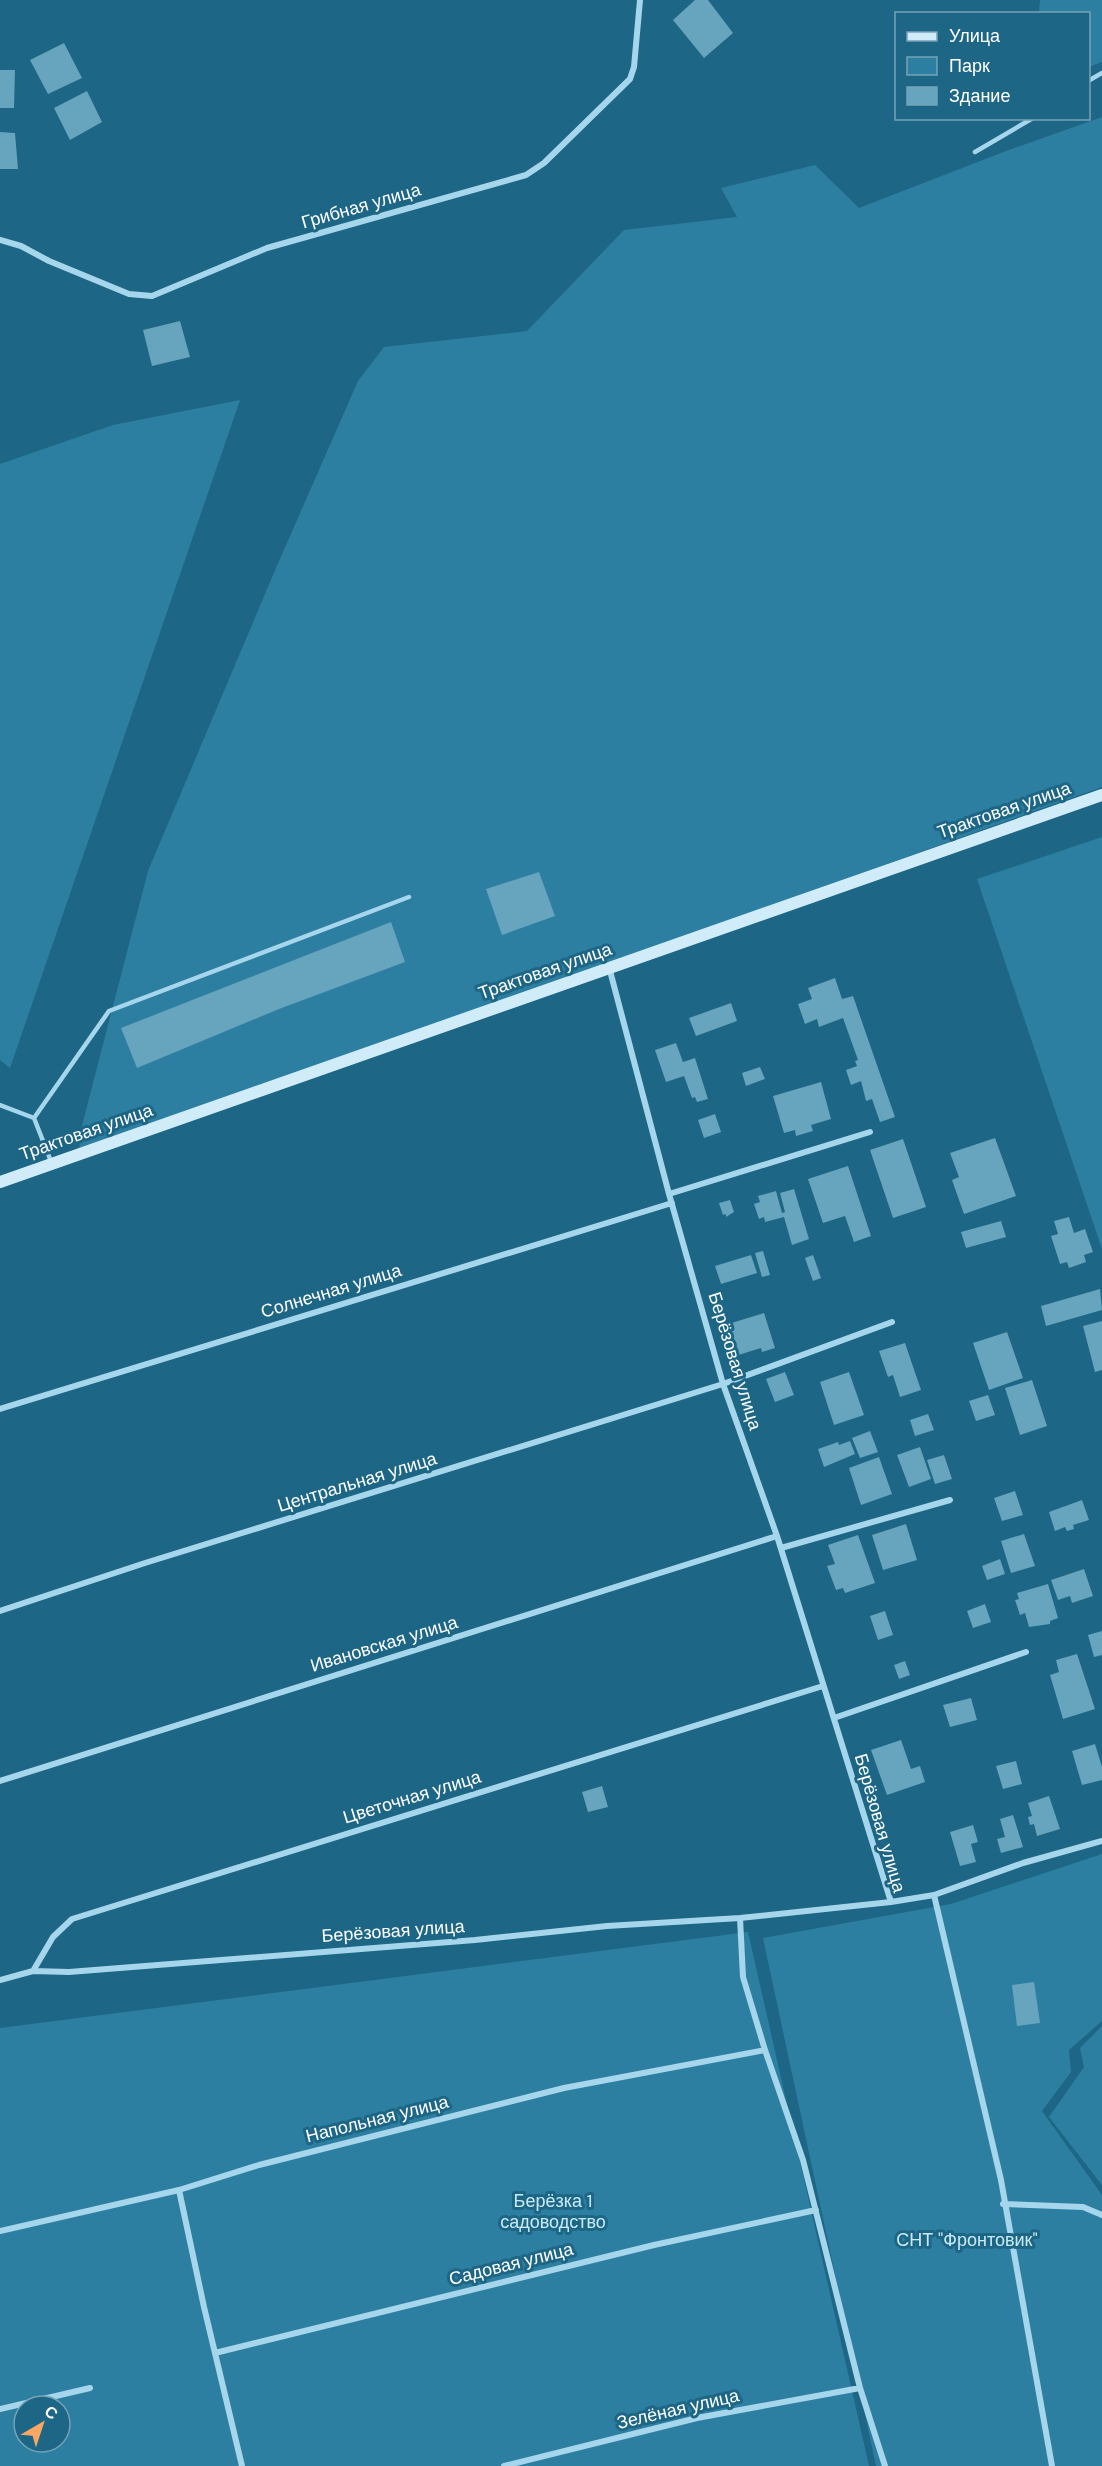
<svg xmlns="http://www.w3.org/2000/svg" width="1102" height="2466" font-family="'DM Sans',sans-serif">
  <rect width="100%" height="100%" fill="#1d6685"/>
  <path fill="#2d7fa2" fill-rule="evenodd" d="M1040,0H1102V62L1089,67L1088,14L1039,13Z
    M1102,117V787L80,1153L79,1137L148,871L276,568L358,381L384,347L527,331L624,230L737,217L721,188L815,165L859,208L1006,151Z
    M240,400L10,1068L0,1060V464L113,425Z
    M1102,837V1249L977,879Z
    M1102,1854V2021L1069,2050L1071,2072L1042,2111L1102,2195V2466H876L763,1938L951,1904Z
    M748,1932L869,2466H0V2028ZM24,2406H60V2442H24Z
    M1102,2026V2185L1049,2117L1084,2067L1080,2048Z"/>
  <path fill="#67a4bd" d="M695,0H708L733,33L704,58L673,20Z
    M64,43L82,78L48,94L30,60Z
    M0,70H15L14,108H0Z
    M87,91L102,122L70,140L54,108Z
    M0,132L15,133L18,169H0Z
    M180,321L190,357L152,366L143,330Z
    M539,872L555,916L502,935L486,889Z
    M391,922L405,962L279,1009L137,1068L121,1028Z
    M835,978L842,999L853,996L895,1117L880,1122L872,1099L866,1101L861,1081L851,1085L846,1070L857,1066L855,1061L858,1060L843,1018L819,1027L817,1019L805,1024L798,1004L812,999L808,988Z
    M731,1003L737,1021L696,1036L689,1018Z
    M676,1043L683,1062L695,1058L708,1099L697,1102L695,1097L692,1098L684,1076L666,1082L655,1050Z
    M760,1067L765,1079L746,1086L742,1073Z
    M821,1082L831,1119L811,1125L813,1131L796,1136L795,1130L784,1133L773,1096Z
    M715,1114L721,1132L704,1138L698,1120Z
    M995,1138L1016,1196L964,1214L952,1180L959,1177L950,1153Z
    M903,1139L926,1207L893,1218L870,1150Z
    M848,1166L871,1236L854,1242L845,1216L823,1223L808,1179Z
    M794,1189L809,1239L792,1245L784,1217L765,1222L764,1217L759,1219L754,1204L760,1202L758,1196L776,1191L782,1213L785,1212L780,1193Z
    M730,1200L734,1212L726,1217V1214L723,1215L719,1203Z
    M1069,1217L1074,1233L1085,1229L1093,1252L1084,1255L1086,1262L1069,1268L1067,1262L1060,1264L1051,1236L1058,1234L1054,1221Z
    M1001,1221L1006,1237L966,1248L961,1232Z
    M763,1251L770,1275L762,1277L755,1253Z
    M751,1255L757,1273L721,1284L715,1266Z
    M813,1255L821,1278L813,1281L805,1258Z
    M1100,1289L1102,1310L1046,1326L1041,1306Z
    M764,1313L775,1348L762,1352L761,1348L732,1357L722,1326Z
    M1102,1321V1370L1095,1372L1083,1326Z
    M1007,1332L1023,1378L989,1390L973,1343Z
    M905,1343L921,1390L900,1397L893,1375L888,1377L879,1351Z
    M785,1372L794,1395L775,1402L766,1379Z
    M849,1372L864,1415L834,1425L820,1382Z
    M1032,1380L1047,1426L1020,1435L1005,1388Z
    M988,1395L995,1415L976,1421L969,1401Z
    M928,1414L934,1430L915,1436L910,1420Z
    M870,1431L878,1452L860,1458L852,1438Z
    M850,1441L855,1454L824,1467L818,1449L838,1442L839,1445Z
    M920,1447L931,1479L909,1487L897,1455Z
    M944,1455L952,1479L935,1484L927,1460Z
    M879,1457L892,1494L861,1505L849,1468Z
    M1015,1491L1023,1515L1002,1521L994,1498Z
    M1082,1500L1089,1520L1073,1525L1074,1529L1067,1531L1065,1527L1055,1531L1049,1512Z
    M906,1524L917,1560L883,1570L872,1535Z
    M1024,1534L1035,1566L1011,1573L1001,1541Z
    M858,1535L875,1583L845,1593L843,1588L836,1590L827,1566L835,1564L828,1545Z
    M1000,1559L1005,1574L987,1580L982,1566Z
    M1084,1569L1093,1596L1072,1603L1070,1596L1058,1600L1051,1580Z
    M1048,1584L1058,1618L1050,1621V1624L1029,1627L1025,1613L1020,1615L1015,1600L1019,1599L1017,1593Z
    M985,1604L991,1622L973,1628L967,1611Z
    M885,1611L893,1635L878,1640L870,1616Z
    M1102,1631V1655L1094,1657L1088,1635Z
    M1077,1654L1095,1709L1063,1719L1050,1675L1059,1672L1056,1660Z
    M905,1661L910,1675L899,1679L894,1665Z
    M971,1698L977,1720L950,1727L943,1705Z
    M901,1740L911,1769L920,1766L925,1782L887,1795L871,1750Z
    M1095,1744L1102,1767V1780L1082,1785L1072,1751Z
    M1016,1761L1022,1784L1003,1789L996,1766Z
    M602,1786L608,1807L588,1812L582,1792Z
    M1049,1796L1060,1829L1037,1836L1034,1824L1030,1825L1028,1817L1032,1816L1028,1803Z
    M1013,1815L1023,1847L1001,1853L997,1839L1005,1837L1000,1819Z
    M973,1825L978,1842L971,1844L976,1862L960,1866L950,1832Z
    M1034,1982L1040,2023L1017,2026L1012,1985Z"/>
  <g fill="none" stroke-linecap="round" stroke-linejoin="round">
    <path stroke="#a5d6eb" stroke-width="4.5" d="M1088,81L1102,73
      M975,152L1033,118
      M0,1105L34,1118L52,1164
      M34,1118L109,1011L409,897"/>
    <path stroke="#a5d6eb" stroke-width="6" d="M0,240L21,246L49,261L129,294L152,296L267,248L526,175L544,163L630,79L634,67L640,0
      M609,967L669,1194L723,1384L777,1536L891,1902
      M669,1194L870,1132
      M0,1409L672,1203
      M781,1548L950,1500
      M0,1611L145,1563L723,1384L892,1322
      M834,1718L1026,1652
      M0,1781L777,1536
      M740,1918L743,1977L765,2050L803,2160L860,2388L885,2466
      M33,1971L53,1937L72,1919L823,1686
      M0,1980L33,1971L69,1972L475,1940L607,1926L740,1918L891,1902L934,1895
      M179,2190L204,2307L242,2466
      M1003,2204L1083,2207L1102,2215
      M0,2231L179,2190L259,2165L564,2088L765,2050
      M215,2353L654,2245L816,2210
      M0,2409L90,2388
      M504,2466L697,2418L860,2388
      M1052,2466L1001,2180L934,1895L1023,1863L1102,1841"/>
    <path stroke="#d0ecf8" stroke-width="12" d="M0,1182L1102,795"/>
  </g>
  <g text-anchor="middle" dominant-baseline="central" stroke-width="6" stroke-linejoin="round" paint-order="stroke">
    <g font-size="18" fill="#fff" stroke="#1d6685">
      <text transform="translate(361 206) rotate(-16)">Грибная улица</text>
      <text transform="translate(1004 810) rotate(-19)">Трактовая улица</text>
      <text transform="translate(545 971) rotate(-19)">Трактовая улица</text>
      <text transform="translate(86 1132) rotate(-19)">Трактовая улица</text>
      <text transform="translate(331 1291) rotate(-17)">Солнечная улица</text>
      <text transform="translate(735 1361) rotate(73)">Берёзовая улица</text>
      <text transform="translate(357 1482) rotate(-17)">Центральная улица</text>
      <text transform="translate(384 1644) rotate(-17)">Ивановская улица</text>
      <text transform="translate(412 1797) rotate(-17)">Цветочная улица</text>
      <text transform="translate(880 1823) rotate(74)">Берёзовая улица</text>
      <text transform="translate(393 1931) rotate(-4)">Берёзовая улица</text>
      <text transform="translate(377 2119) rotate(-14)">Напольная улица</text>
      <text transform="translate(511 2264) rotate(-14)">Садовая улица</text>
      <text transform="translate(678 2409) rotate(-13)">Зелёная улица</text>
    </g>
    <g font-size="18" fill="#c9ebf8" stroke="#1d6685">
      <text x="553" y="2201">Берёзка 1<tspan x="553" dy="21">садоводство</tspan></text>
      <text x="967" y="2240">СНТ "Фронтовик"</text>
    </g>
  </g>
  <rect x="895" y="12" width="195" height="108" fill="#1d6685" stroke="#77a3b6" stroke-width="1.5"/>
  <rect x="907" y="32" width="30" height="9" fill="#d0ecf8" stroke="#77a3b6" stroke-width="1.5"/>
  <text x="949" y="42" font-size="18" fill="#ffffff">Улица</text>
  <rect x="907" y="57" width="30" height="18" fill="#2d7fa2" stroke="#77a3b6" stroke-width="1.5"/>
  <text x="949" y="72" font-size="18" fill="#ffffff">Парк</text>
  <rect x="907" y="87" width="30" height="18" fill="#67a4bd" stroke="#77a3b6" stroke-width="1.5"/>
  <text x="949" y="102" font-size="18" fill="#ffffff">Здание</text>
  <g transform="translate(42 2424) rotate(39)"><circle r="28" fill="#1d6685" stroke="#77a3b6" stroke-width="1.5"/>
  <path d="M0-4.5L10 22L0 15L-10 22Z" fill="#faa763"/>
  <text y="-9" font-size="16" font-weight="bold" text-anchor="middle" fill="#ffffff">С</text>
  </g>
</svg>
